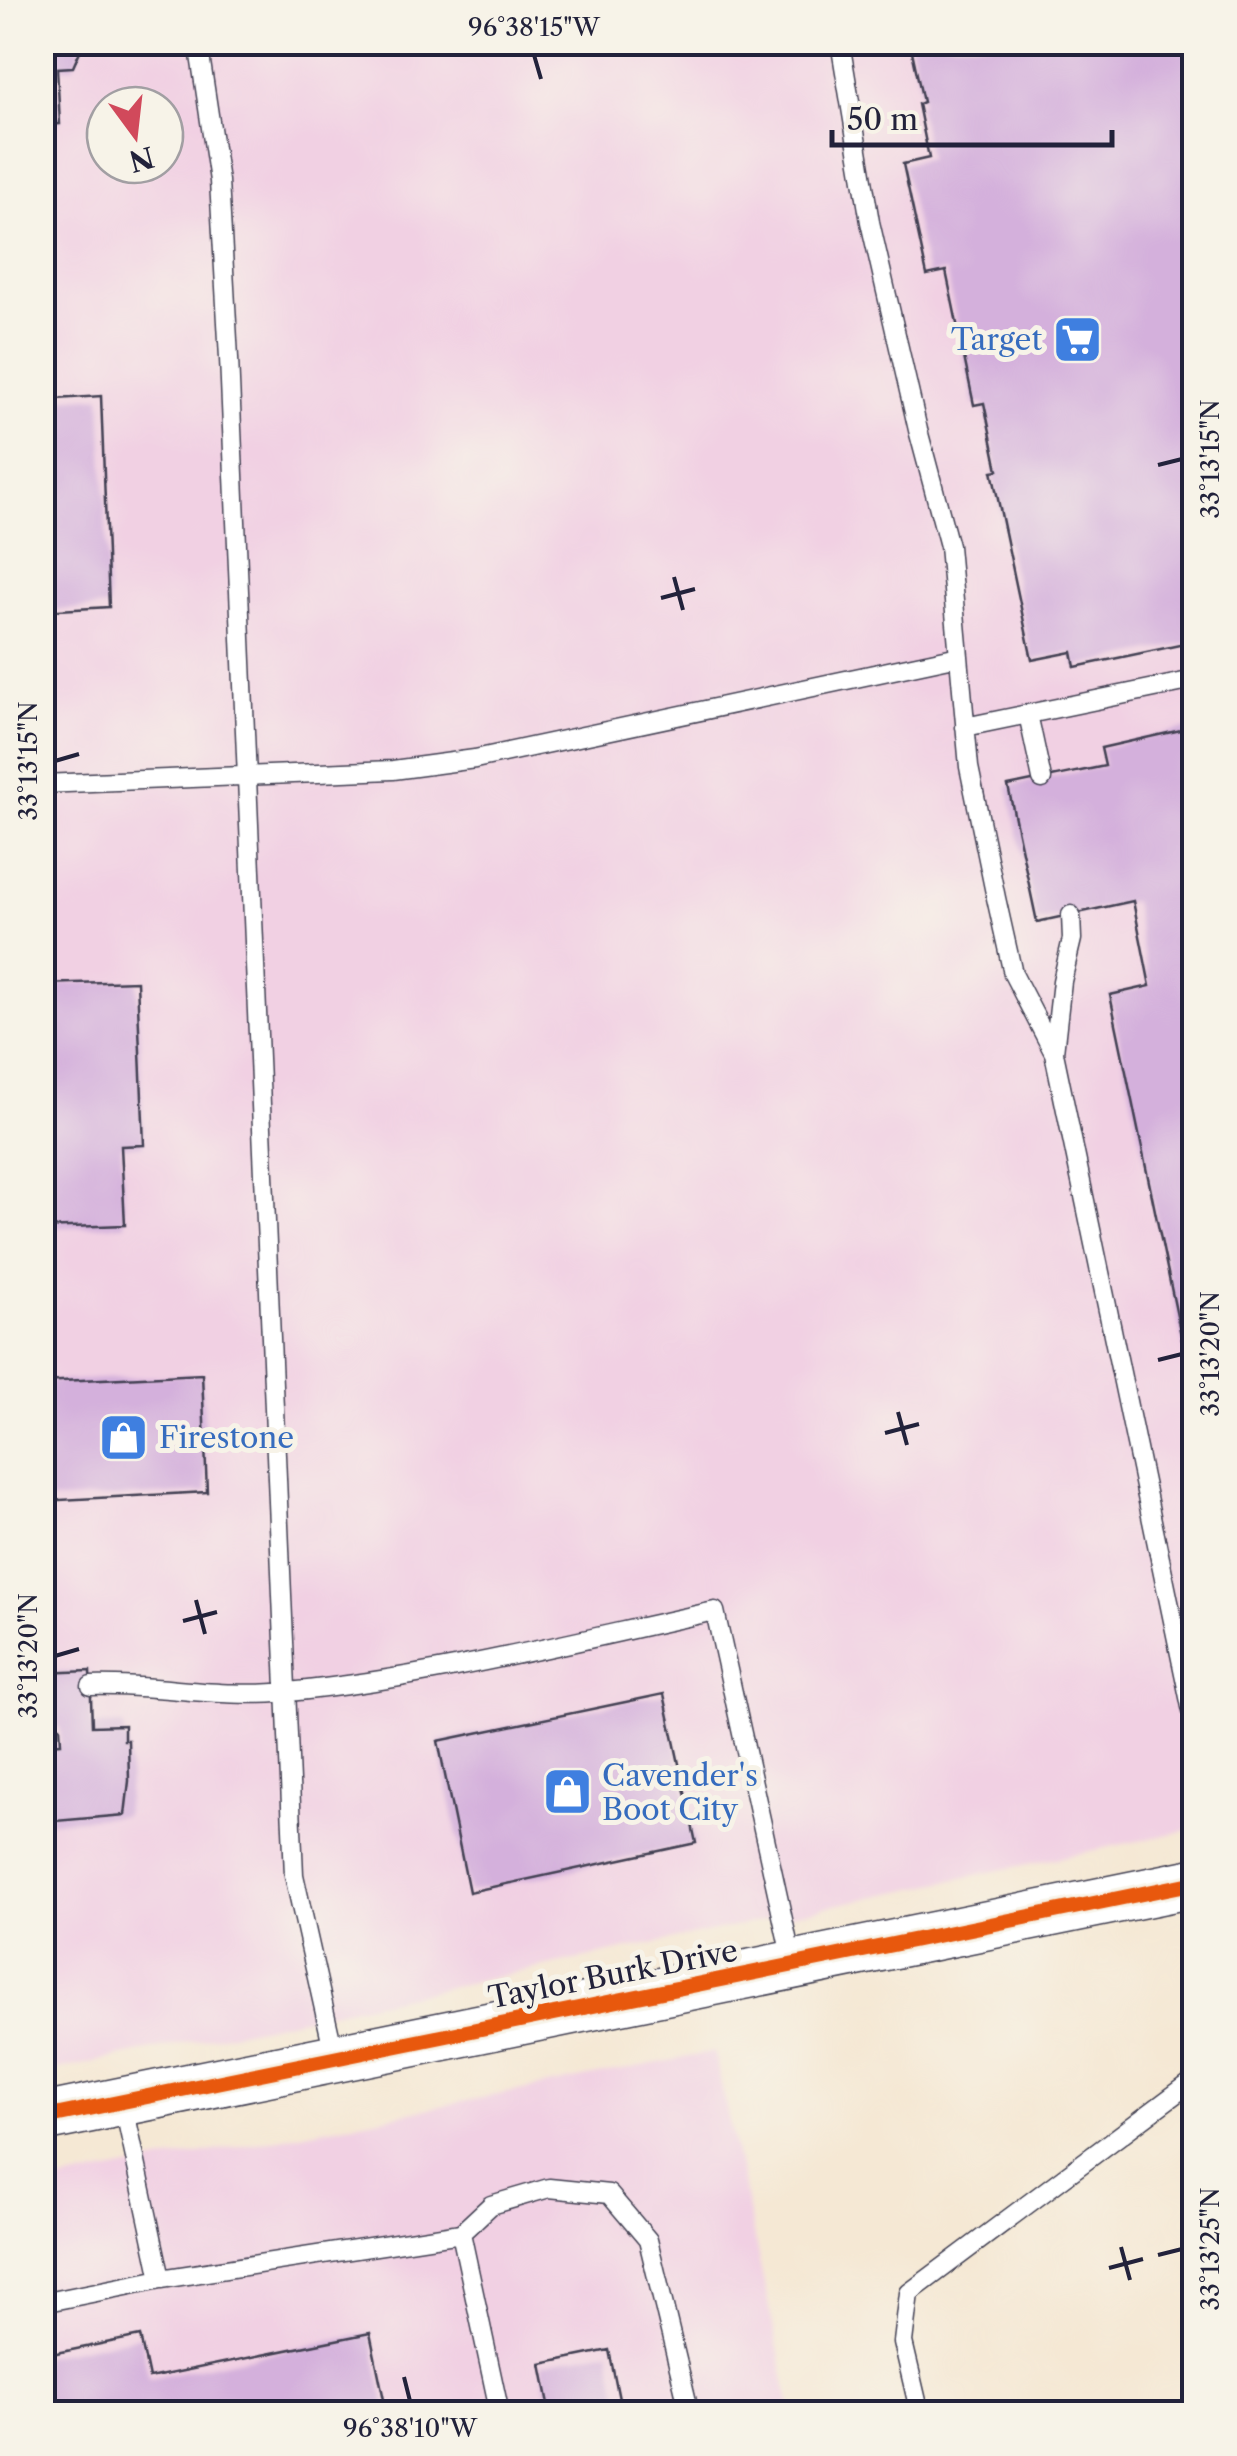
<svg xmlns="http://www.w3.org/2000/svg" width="1237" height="2456" font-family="'Libre Caslon Text',serif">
  <rect width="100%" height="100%" fill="#f7f3e8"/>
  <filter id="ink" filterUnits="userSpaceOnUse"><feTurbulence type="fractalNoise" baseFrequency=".01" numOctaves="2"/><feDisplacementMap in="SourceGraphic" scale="20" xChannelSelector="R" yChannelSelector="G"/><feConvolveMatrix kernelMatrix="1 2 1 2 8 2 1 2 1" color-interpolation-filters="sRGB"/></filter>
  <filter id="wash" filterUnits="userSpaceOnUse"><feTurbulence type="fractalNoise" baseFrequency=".0048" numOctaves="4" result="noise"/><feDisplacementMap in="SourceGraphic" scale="40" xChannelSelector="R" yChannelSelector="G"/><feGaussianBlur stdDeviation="2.25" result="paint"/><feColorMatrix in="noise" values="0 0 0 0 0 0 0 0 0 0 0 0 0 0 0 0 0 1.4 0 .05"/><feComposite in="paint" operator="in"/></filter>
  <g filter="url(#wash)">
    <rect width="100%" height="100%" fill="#f5e8d4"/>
    <path fill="#f1d0e3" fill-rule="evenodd" d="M42,43H1194V1829L43,2073ZM105,105H165V165H105Z
      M714,2052L792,2413L43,2414V2185Z"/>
    <g id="blocks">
      <path fill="#d4b0dc" d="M42,42H84L73,67L57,68L60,124L42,125Z
        M910,42H1194V642L1075,667L1072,652L1032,660L992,471L998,470L984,403L974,405L946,271L927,275L903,164L929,158L918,104L923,102Z
        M101,396L109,607L42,611V400Z
        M1194,727V1393H1193L1110,995L1150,986L1133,901L1037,922L1008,786L1105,766L1101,748Z
        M137,981L144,1145L121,1146L125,1225L42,1228V984Z
        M202,1374L207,1492L42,1501V1382Z
        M90,1671L92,1726L124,1725V1740H128L129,1781L125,1815L44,1822L42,1744L61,1743L60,1727H44L42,1673Z
        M664,1694L696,1843L469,1892L438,1741Z
        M370,2333L387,2414H42V2356L140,2336L149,2378Z
        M609,2350L622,2414H551L541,2364Z"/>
    </g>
  </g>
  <g filter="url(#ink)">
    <use href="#blocks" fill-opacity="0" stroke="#424052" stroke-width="2.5"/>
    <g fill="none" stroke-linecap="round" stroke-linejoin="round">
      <defs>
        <path id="lane" d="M198,42L219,181L229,358L294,1875L335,2058
          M840,42L870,222L918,430L949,546L969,767L996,898L1013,974L1054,1053L1194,1721
          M1028,714L1042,779
          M965,727L1194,680
          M42,784L393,770L475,759L959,656
          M1054,1052L1062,981L1072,939L1071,915
          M91,1686C157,1684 222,1699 288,1692C432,1678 574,1641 715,1611L793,1965
          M123,2102L161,2279L461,2233L500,2414
          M461,2233L491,2205L549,2188L609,2194L648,2240L690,2414
          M42,2303L161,2279
          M920,2414L903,2342L909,2293L1194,2080"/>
        <path id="secondary" d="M42,2118L1194,1883"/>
      </defs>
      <use href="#lane" stroke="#424052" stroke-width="21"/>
      <use href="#secondary" stroke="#424052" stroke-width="51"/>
      <use href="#lane" stroke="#fff" stroke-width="18"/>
      <use href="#secondary" stroke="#fff" stroke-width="48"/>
      <defs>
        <path id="cycleway" d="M42,2118L1194,1883"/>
      </defs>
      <use href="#cycleway" stroke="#f7f3e8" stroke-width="21"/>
      <use href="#cycleway" stroke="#e8590c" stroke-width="15"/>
    </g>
  </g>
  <path fill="none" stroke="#22223b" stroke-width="4" d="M534,55L541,79M1158,465L1182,459M674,577L683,610M661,598L695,589M55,761L79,754M1158,1360L1182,1354M898,1412L907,1445M885,1433L919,1424M196,1600L205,1634M183,1621L217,1612M55,1656L79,1649M1121,2247L1130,2280M1158,2255L1182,2249M1109,2268L1143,2259M404,2377L410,2401"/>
  <defs>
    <symbol id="supermarket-square" viewBox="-11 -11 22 22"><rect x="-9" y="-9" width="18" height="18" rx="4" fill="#3f7fe0" stroke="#f7f3e8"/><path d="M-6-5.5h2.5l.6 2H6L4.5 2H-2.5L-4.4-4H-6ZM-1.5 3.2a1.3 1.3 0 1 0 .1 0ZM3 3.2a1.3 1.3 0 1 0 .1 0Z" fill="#fff"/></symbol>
    <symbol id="shop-square" viewBox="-11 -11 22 22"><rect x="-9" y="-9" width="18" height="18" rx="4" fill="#3f7fe0" stroke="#f7f3e8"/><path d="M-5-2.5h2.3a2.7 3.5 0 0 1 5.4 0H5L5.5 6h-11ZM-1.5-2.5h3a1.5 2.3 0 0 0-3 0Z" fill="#fff"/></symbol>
  </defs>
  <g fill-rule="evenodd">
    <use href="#supermarket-square" x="1050" y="312" width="55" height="55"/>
    <use href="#shop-square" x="96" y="1410" width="55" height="55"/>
    <use href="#shop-square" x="540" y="1764" width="55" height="55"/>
  </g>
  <g text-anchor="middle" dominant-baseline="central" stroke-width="10" stroke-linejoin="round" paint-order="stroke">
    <g font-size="30" fill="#366cbe" stroke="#f7f3e8" text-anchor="start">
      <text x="1042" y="339" text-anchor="end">Target</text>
      <text x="159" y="1437">Firestone</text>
      <text x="602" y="1775">Cavender's<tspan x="602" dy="34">Boot City</tspan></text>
    </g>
    <g font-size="30" fill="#22223b" stroke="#f7f3e8">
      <text transform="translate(613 1974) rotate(-11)">Taylor Burk Drive</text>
    </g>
  </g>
  <rect width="1237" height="2456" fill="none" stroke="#f7f3e8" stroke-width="110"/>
  <g transform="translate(135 135) rotate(165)"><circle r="48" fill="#f7f3e8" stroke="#a29fa3" stroke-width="2.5"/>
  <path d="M0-8L18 38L0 25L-18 38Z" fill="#d1495b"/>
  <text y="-15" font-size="28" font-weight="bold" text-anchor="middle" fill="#22223b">N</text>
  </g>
  <path d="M832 130v15h280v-15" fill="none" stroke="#22223b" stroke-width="5"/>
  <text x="847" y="130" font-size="30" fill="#22223b" stroke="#f7f3e8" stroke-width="8" paint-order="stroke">50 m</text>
  <rect x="55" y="55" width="1127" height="2346" fill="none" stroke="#22223b" stroke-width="4"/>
  <g font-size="25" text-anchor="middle" fill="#22223b">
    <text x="534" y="36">96°38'15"W</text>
    <text transform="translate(1210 459) rotate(-90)" y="9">33°13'15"N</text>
    <text transform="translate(28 761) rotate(-90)" y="9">33°13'15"N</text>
    <text transform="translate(1210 1354) rotate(-90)" y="9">33°13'20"N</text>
    <text transform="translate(28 1656) rotate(-90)" y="9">33°13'20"N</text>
    <text transform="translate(1210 2249) rotate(-90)" y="9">33°13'25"N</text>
    <text x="410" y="2437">96°38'10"W</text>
  </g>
</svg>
